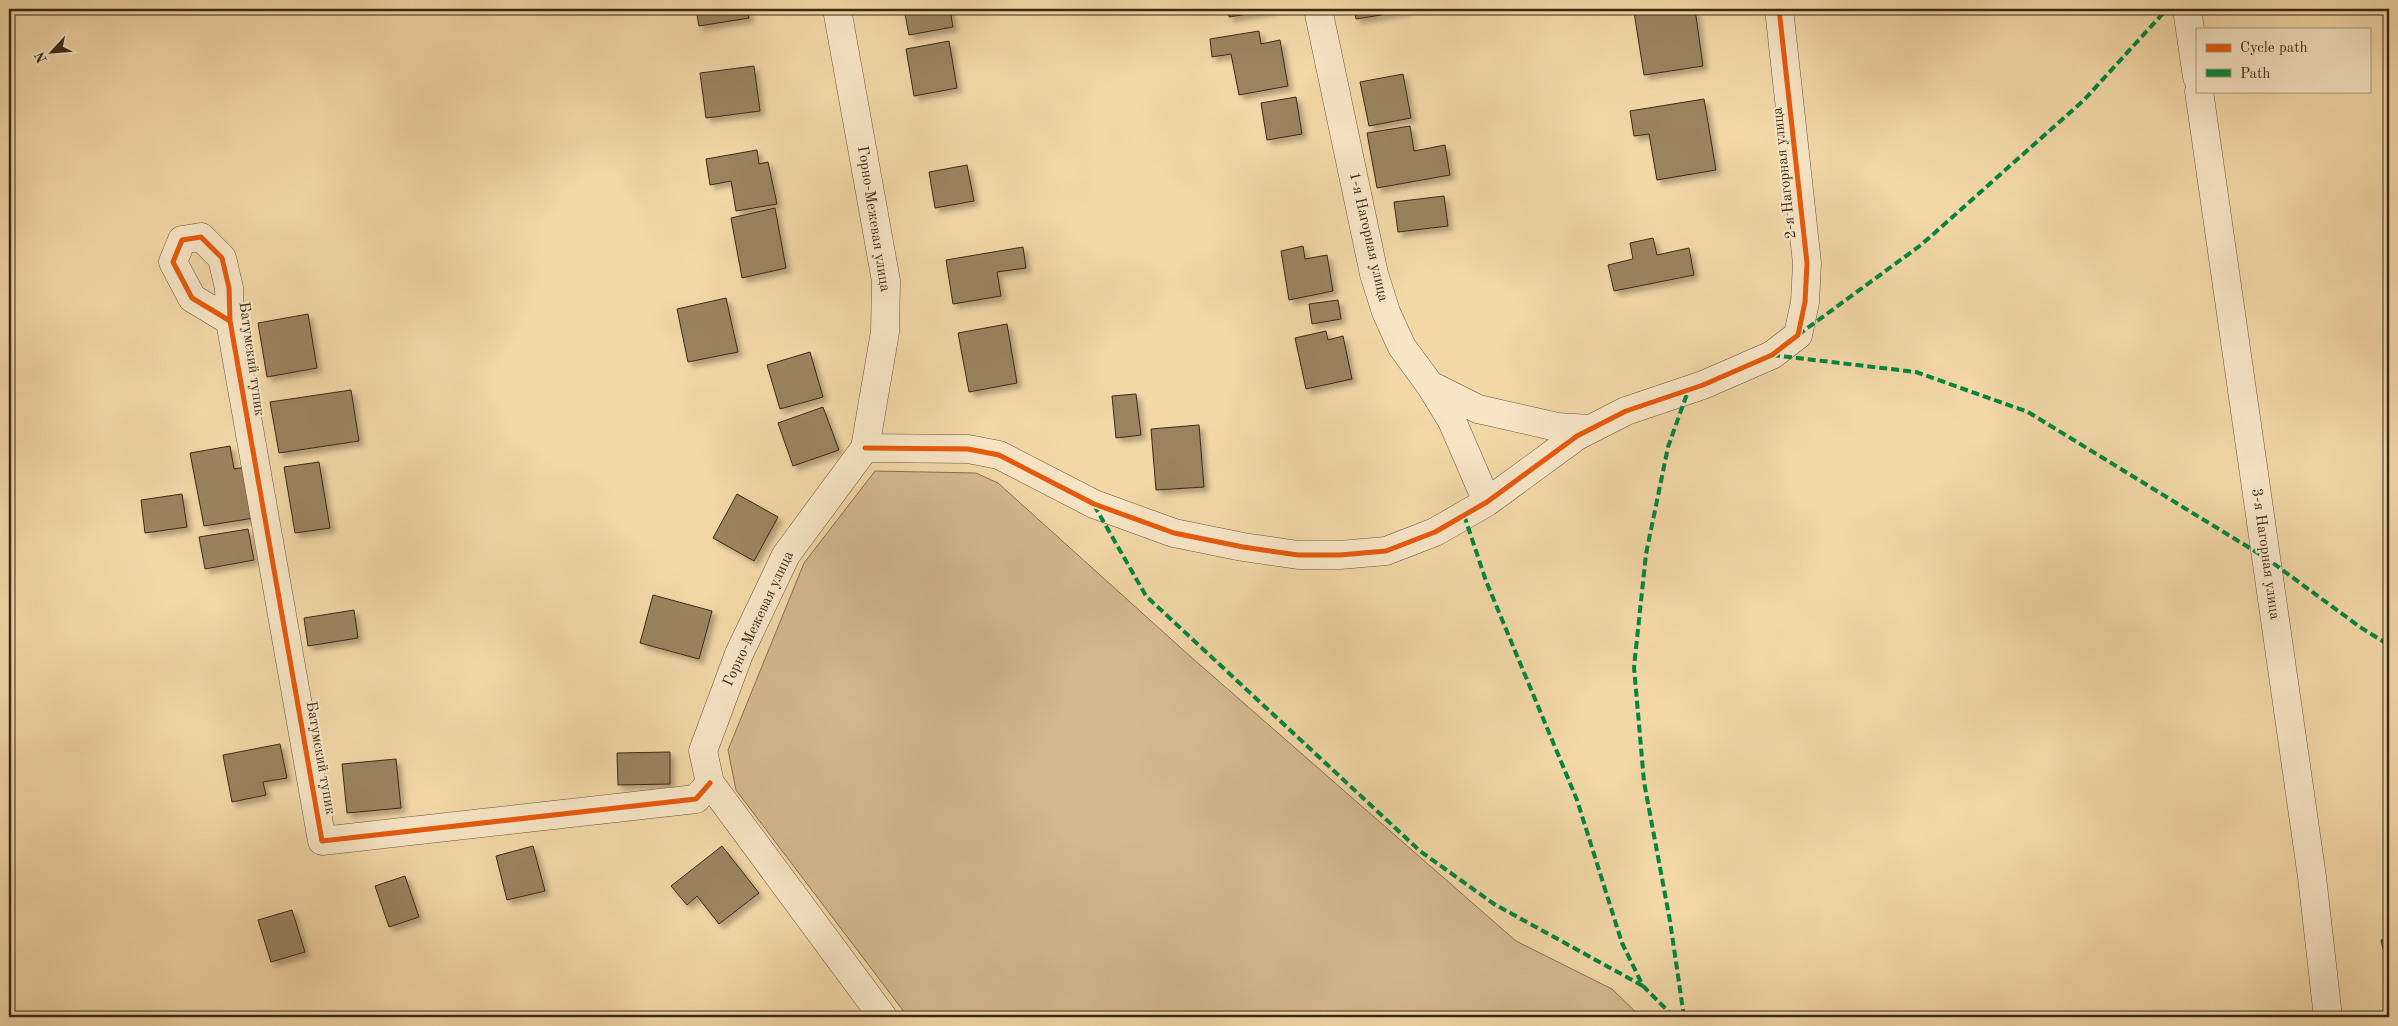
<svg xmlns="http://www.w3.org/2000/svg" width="2398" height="1026" font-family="'Old Standard TT',serif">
  <defs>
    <filter id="shadow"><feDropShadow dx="4.5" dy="4.5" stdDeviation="2.5" flood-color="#0004"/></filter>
  </defs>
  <rect width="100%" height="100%" fill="#f3d7a7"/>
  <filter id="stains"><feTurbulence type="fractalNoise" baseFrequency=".004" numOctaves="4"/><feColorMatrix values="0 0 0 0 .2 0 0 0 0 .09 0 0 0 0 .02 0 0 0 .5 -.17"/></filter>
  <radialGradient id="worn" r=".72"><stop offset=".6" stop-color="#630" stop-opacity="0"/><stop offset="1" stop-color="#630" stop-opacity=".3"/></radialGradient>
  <path fill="#d4b98e" stroke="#887152" d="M875,471L976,473L998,483L1191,657L1516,941L1612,989L1641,1017H908L736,790L728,750L804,563Z"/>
  <path fill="#9b8361" stroke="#3c2916" filter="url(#shadow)" d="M696,9H747L749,18L699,26Z
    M904,9H950L953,27L909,35Z
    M1228,9H1274V10L1229,17Z
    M1354,9H1405L1406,11L1356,19Z
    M1660,9H1695L1703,66L1644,75L1634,12Z
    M1259,31L1261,44L1280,40L1288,86L1239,95L1231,54L1212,57L1210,39Z
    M949,41L957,88L914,96L906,49Z
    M754,66L760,111L706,118L700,73Z
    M1403,74L1411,118L1369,126L1360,82Z
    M1296,97L1302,134L1267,140L1261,103Z
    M1704,99L1716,170L1657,180L1649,134L1634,136L1630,111Z
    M1410,126L1414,151L1445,145L1450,175L1377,188L1367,133Z
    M757,150L759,164L768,162L777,204L736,211L731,181L710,185L706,159Z
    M967,165L974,201L935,208L929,172Z
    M1444,196L1448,226L1398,232L1394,202Z
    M775,208L786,268L742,278L731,218Z
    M1653,238L1657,255L1689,248L1694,275L1614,291L1608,265L1633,259L1630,243Z
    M1303,246L1305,259L1327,255L1333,291L1289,300L1281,251Z
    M1023,247L1026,268L997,272L1001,296L953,304L946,260Z
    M726,298L738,352L688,362L677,309Z
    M1338,300L1341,319L1312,324L1309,304Z
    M308,314L317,368L267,377L258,323Z
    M1007,324L1017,383L969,392L958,333Z
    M1326,331L1328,340L1343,336L1352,379L1306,389L1295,338Z
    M810,352L823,397L780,409L767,365Z
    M351,390L359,441L279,453L270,402Z
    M1136,394L1141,435L1116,438L1112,396Z
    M823,407L839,450L793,466L778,423Z
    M1199,425L1204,487L1156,490L1151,429Z
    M230,446L234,469L245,467L254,518L204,526L190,453Z
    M319,462L330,528L295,533L284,467Z
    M182,494L187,527L145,533L141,500Z
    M737,494L778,517L754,561L713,538Z
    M248,529L254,560L205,569L199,537Z
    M653,595L712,611L699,659L640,643Z
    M354,610L358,638L308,646L304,618Z
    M280,744L287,778L263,782L266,795L232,802L223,755Z
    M670,752V784L618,785L617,753Z
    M396,759L401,808L347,813L342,764Z
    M533,846L545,891L507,900L496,856Z
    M722,846L759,893L719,924L697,896L687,905L671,886Z
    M405,876L419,917L389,927L375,886Z
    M292,910L305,952L271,962L258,920Z
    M2389,939V974L2381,940Z"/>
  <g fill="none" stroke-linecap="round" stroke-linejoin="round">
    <defs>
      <path id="minor" d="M837,9L886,281L885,332L865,448L786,555L739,654L703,751L710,783L883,1017
        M1318,9L1374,274L1386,312L1402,347L1430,385L1452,421L1487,502
        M2187,9L2197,77
        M2199,91L2312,877L2328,1017
        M230,321L192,298L173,262L182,240L201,237L222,258L229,288L230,321L322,841L696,799L710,783
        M1430,385L1478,409L1557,427L1590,429
        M865,448L968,449L999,455L1094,504L1174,533L1243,547L1298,555H1340L1386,551L1435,532L1487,502L1577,436L1626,411L1703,385L1772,355L1798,335L1805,302L1807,263L1779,9"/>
    </defs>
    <use href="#minor" stroke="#6a543a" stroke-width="29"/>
    <use href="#minor" stroke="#f7e5c6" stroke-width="28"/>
    <path stroke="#00873e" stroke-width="4" stroke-dasharray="8 4" stroke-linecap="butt" d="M1798,335L1921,245L2084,100L2167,9
      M1772,355L1916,372L2028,412L2266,558L2360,627L2389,645
      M1094,505L1146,596L1420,851L1494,904L1643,986
      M1464,515L1486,581L1577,800L1622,943L1643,986L1674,1017
      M1684,1017L1670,921L1644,782L1634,667L1646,554L1668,447L1688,391"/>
    <defs>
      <path id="cycleway" d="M230,321L192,298L173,262L182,240L201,237L222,258L229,288L230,321L322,841L696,799L710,783
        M865,448L968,449L999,455L1094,504L1174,533L1243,547L1298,555H1340L1386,551L1435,532L1487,502L1577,436L1626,411L1703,385L1772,355L1798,335L1805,302L1807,263L1779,9"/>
    </defs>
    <use href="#cycleway" stroke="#f7e5c6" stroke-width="8"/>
    <use href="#cycleway" stroke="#e8590c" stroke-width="5"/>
  </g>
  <g text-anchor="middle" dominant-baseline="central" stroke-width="4.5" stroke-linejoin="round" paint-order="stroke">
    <g font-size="15" fill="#3c2916" stroke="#f7e5c6">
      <text transform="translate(1785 173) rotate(-96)">2-я Нагорная улица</text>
      <text transform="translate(873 219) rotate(81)">Горно-Межевая улица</text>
      <text transform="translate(1368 237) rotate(77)">1-я Нагорная улица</text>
      <text transform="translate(251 359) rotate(82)">Батумский тупик</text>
      <text transform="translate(2265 554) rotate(82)">3-я Нагорная улица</text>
      <text transform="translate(759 619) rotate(-65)">Горно-Межевая улица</text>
      <text transform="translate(320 758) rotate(80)">Батумский тупик</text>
    </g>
  </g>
  <rect width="2398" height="1026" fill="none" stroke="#f3d7a7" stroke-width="30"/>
  <rect x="10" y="10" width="2378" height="1006" fill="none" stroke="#3c2916" stroke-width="2.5"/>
  <rect x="15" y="15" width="2368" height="996" fill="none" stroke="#3c2916"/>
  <rect x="2196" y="28" width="175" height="65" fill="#f7e5c6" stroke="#ac9a80"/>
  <rect x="2206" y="44" width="25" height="8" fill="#e8590c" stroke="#ac9a80"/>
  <text x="2240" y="52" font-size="15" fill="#3c2916">Cycle path</text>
  <rect x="2206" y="69" width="25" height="8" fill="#00873e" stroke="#ac9a80"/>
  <text x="2240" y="78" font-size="15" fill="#3c2916">Path</text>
  <g transform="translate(52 52) rotate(244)" stroke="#f7e5c6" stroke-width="4" paint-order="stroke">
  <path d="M0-4L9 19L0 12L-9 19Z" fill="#3c2916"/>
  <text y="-8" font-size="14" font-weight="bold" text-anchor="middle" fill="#3c2916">N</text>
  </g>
  <rect width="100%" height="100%" filter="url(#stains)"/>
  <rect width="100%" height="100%" fill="url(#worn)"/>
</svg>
